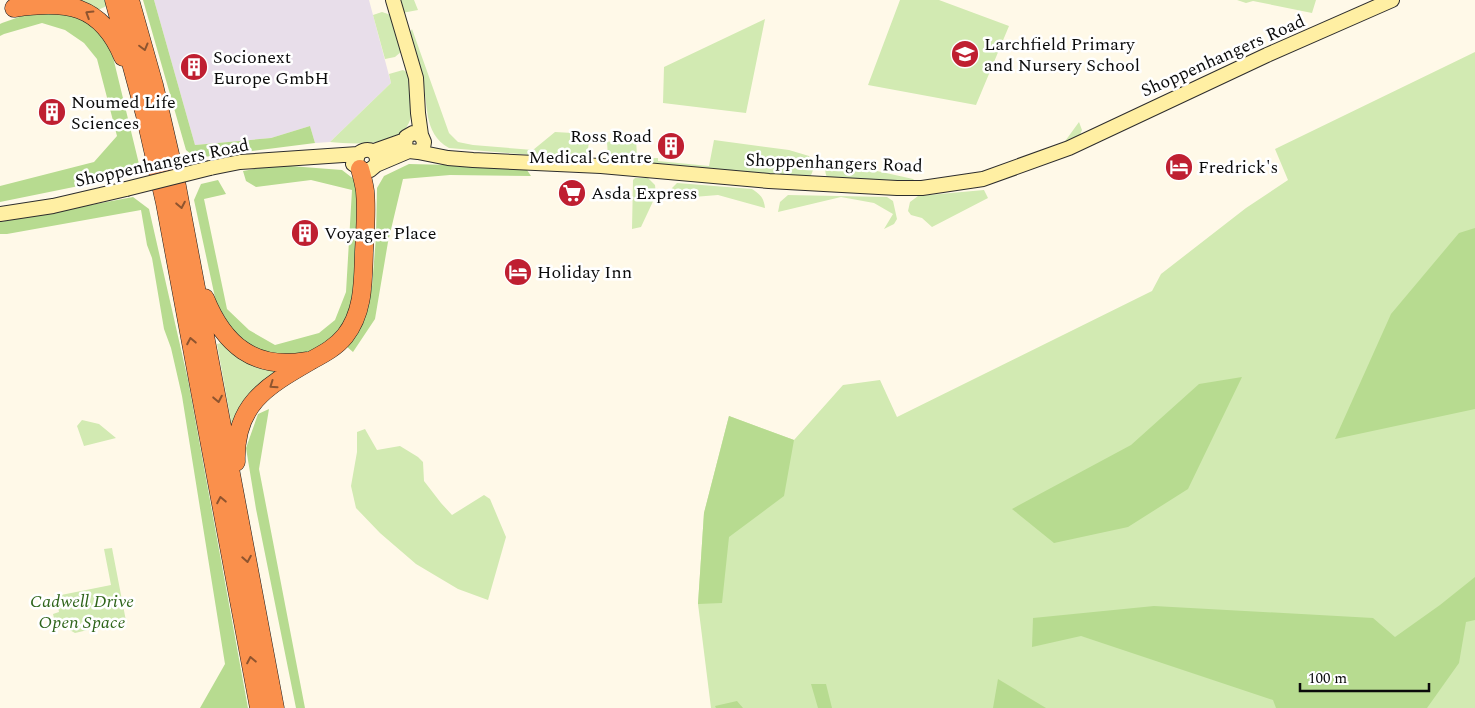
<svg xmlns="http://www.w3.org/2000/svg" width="1475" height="708" font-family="Spectral,serif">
  <rect width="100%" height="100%" fill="#fff9e8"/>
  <path fill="#e8deea" d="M154,0H369L391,83L330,142L315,143L310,126L271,138L195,145Z"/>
  <path fill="#d2eab2" d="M63,0H105L107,6L93,12Z
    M398,0H414L418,10L402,13Z
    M900,0H939L1009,26L976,105L868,85Z
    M1237,0H1316L1312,13L1253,1L1246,3Z
    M382,12L391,15L402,51L395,57L385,59L373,15Z
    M765,19L746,113L663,103L664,67Z
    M412,29L449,133L458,142L473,145L533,150L555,132L590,134L587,156L577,159L449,148C422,133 429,103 422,77C418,63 412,49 408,36Z
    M1475,52V708H711L698,604L704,513L729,416L794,440L843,385L880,380L897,417L1152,291L1161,274L1246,208L1288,180L1275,149Z
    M403,70L408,73C410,86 414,108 410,120C401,148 354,144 330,142L391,83L389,74Z
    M1079,122L1082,130L1079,137L1063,144Z
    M636,137L637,158H658V161L709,166L714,140L789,150L809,156C814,165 815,171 808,179L617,163L608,156L607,142Z
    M823,159L913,179L915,181L913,185L829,181C823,172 827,168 823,159Z
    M635,178H648L655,185L656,195L641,227L632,229L633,180Z
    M677,183L752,189C760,194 764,198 765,208L718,195L669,199L672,188Z
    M984,190L988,198L932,227L922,218L911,215L908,211L910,202L918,196Z
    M788,195L887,197L893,201L897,219L894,224L884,229L893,214L874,203L841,197L778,212L780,202Z
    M225,342L280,367L234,437L217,344Z
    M82,420L99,424L116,438L84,446L77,426Z
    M365,429L377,450L400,446L418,457L423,462L424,481L441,503L452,515L484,495L490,499L506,537L488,600L458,589L416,564L380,533L356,508L351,486L357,452V432Z
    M112,548L126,621L75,633L55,622L53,614L59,612L56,596L111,585L104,549Z"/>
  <path fill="#b7db90" d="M143,0H154L195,145L271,138L310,126L315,143L196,158L186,150Z
    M42,9L84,18L100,32L112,53L139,164L128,176L0,202V186L94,162L117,136L97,59L84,43L65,30L42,23L4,34L0,36V24L2,23Z
    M409,164L525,167L531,176L450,175L403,179L388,242L375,319L353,352L346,346L364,317L372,287L376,237L377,188L384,176Z
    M277,165L342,170L359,183L355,292L345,321L328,342L303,355L275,356L250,345L232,329L216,302L194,200L201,184L218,180L226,194L204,199L227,309L249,330L275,345L319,333L335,320L346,292L352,190L311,180L256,187L246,181L243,171Z
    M133,197L149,209L188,380L248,708H200L225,664L182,396L171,348L164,329L152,258L147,245L141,210L7,234H0V222Z
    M1475,228V409L1335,439L1391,314L1459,233Z
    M1242,377L1188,489L1128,527L1054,543L1012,509L1131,445L1199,384Z
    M269,409L259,469L305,708H296L256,509L246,448L258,414Z
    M729,416L794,440L784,496L729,537L722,603L698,604L704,513Z
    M1475,577V620L1466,622L1459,663L1427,708H1276L1273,700L1081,636L1032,647L1033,618L1154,606L1373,618L1395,637L1440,605Z
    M998,679L1046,708H993Z
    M811,684H826L832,708H818Z
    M737,701L743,708H716L715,706Z"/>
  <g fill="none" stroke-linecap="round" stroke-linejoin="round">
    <defs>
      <path id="secondary" d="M393,0L416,78L418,113L421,135L424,142L423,148L418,152L409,151L405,146L406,137L413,133L421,135
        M374,151L405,140
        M418,152L448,158L473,160L601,166L769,181L897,188H922L983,179L1069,148L1267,55L1392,0
        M356,162L358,154C368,145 380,152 376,165
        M353,164L363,170H370L376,165L409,151
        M210,168L240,162L358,154
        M0,214L53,206L126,189"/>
      <path id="highway" d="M114,0L145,115L165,203L259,708
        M130,0L154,85L175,176L275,708
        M14,8C66,0 101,4 123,57
        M205,298C224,345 254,370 306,361
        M236,462C234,404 267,386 312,360C325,353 336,347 345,336C364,312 363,281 364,252C365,232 367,211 365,191C364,184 362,176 360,169"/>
    </defs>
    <use href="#secondary" stroke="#2d2d2d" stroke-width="16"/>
    <use href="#highway" stroke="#1c1c1c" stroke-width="19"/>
    <use href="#secondary" stroke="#ffefa3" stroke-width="14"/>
    <use href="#highway" stroke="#fa904c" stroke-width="18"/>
    <defs>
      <path id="secondary-bridge" d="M126,189L210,168"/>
    </defs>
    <use href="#secondary-bridge" stroke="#2d2d2d" stroke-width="16" stroke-linecap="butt"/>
    <use href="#secondary-bridge" stroke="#ffefa3" stroke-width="14"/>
  </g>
  <defs><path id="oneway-chevron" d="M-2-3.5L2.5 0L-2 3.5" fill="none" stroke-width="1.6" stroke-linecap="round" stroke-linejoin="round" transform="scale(1.25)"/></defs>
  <g stroke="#8e542f">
    <use href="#oneway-chevron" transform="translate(89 14) rotate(-148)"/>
    <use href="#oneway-chevron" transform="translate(144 47) rotate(75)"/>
    <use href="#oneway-chevron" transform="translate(181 205) rotate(79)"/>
    <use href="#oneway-chevron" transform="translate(191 341) rotate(-101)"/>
    <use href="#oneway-chevron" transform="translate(273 385) rotate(145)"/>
    <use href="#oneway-chevron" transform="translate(218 399) rotate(79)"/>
    <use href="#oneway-chevron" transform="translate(221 500) rotate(-101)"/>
    <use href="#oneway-chevron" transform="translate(247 559) rotate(80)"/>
    <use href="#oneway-chevron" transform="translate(251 660) rotate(-101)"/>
  </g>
  <defs>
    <symbol id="school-disc" viewBox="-11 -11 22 22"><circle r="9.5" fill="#bf1f31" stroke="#fff"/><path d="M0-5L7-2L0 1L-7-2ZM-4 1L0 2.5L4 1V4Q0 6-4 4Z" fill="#fff"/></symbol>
    <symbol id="building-disc" viewBox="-11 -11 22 22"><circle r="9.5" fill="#bf1f31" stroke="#fff"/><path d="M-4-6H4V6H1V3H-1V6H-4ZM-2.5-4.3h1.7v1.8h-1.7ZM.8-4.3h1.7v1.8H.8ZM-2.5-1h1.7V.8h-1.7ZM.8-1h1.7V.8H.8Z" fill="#fff"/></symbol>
    <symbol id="hotel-disc" viewBox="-11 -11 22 22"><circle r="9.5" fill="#bf1f31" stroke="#fff"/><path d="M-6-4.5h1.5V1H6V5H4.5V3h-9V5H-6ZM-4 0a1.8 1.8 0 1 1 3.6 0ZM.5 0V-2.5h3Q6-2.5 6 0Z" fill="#fff"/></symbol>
    <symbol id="supermarket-disc" viewBox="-11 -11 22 22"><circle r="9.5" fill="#bf1f31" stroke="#fff"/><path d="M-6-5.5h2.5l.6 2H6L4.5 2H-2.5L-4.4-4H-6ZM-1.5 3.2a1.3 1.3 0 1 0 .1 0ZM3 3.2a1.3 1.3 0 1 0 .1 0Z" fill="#fff"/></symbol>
  </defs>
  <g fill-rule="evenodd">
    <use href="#school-disc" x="949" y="38" width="32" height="32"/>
    <use href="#building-disc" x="178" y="51" width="32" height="32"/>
    <use href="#building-disc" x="36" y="96" width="32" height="32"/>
    <use href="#building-disc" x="655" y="130" width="32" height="32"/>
    <use href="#hotel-disc" x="1163" y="151" width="32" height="32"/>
    <use href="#supermarket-disc" x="556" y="177" width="32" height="32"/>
    <use href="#building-disc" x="289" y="217" width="32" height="32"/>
    <use href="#hotel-disc" x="502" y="256" width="32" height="32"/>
  </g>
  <g text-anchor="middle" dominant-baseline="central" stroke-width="5" stroke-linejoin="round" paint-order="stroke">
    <g font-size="18" fill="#0b0b0b" stroke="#fff" text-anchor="start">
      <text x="984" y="44">Larchfield Primary<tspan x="984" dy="21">and Nursery School</tspan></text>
      <text x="213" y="57">Socionext<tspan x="213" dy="21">Europe GmbH</tspan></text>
      <text x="71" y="102">Noumed Life<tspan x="71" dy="21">Sciences</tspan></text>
      <text x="652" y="136" text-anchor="end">Ross Road<tspan x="652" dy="21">Medical Centre</tspan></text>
      <text x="1198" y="167">Fredrick's</text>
      <text x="591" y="193">Asda Express</text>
      <text x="324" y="233">Voyager Place</text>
      <text x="537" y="272">Holiday Inn</text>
    </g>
    <g font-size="18" fill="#0b0b0b" stroke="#fff">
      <text transform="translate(1223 56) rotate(-24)">Shoppenhangers Road</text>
      <text transform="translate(162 163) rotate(-12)">Shoppenhangers Road</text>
      <text transform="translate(834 163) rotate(2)">Shoppenhangers Road</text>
    </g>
    <g font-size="18" font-style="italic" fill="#2e641a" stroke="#fff">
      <text x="82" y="601">Cadwell Drive<tspan x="82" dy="21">Open Space</tspan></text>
    </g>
  </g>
  <path d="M1300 683v8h129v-8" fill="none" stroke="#0b0b0b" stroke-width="2.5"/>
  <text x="1308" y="683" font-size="15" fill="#0b0b0b" stroke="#ffffff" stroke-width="4" paint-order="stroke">100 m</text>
</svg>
